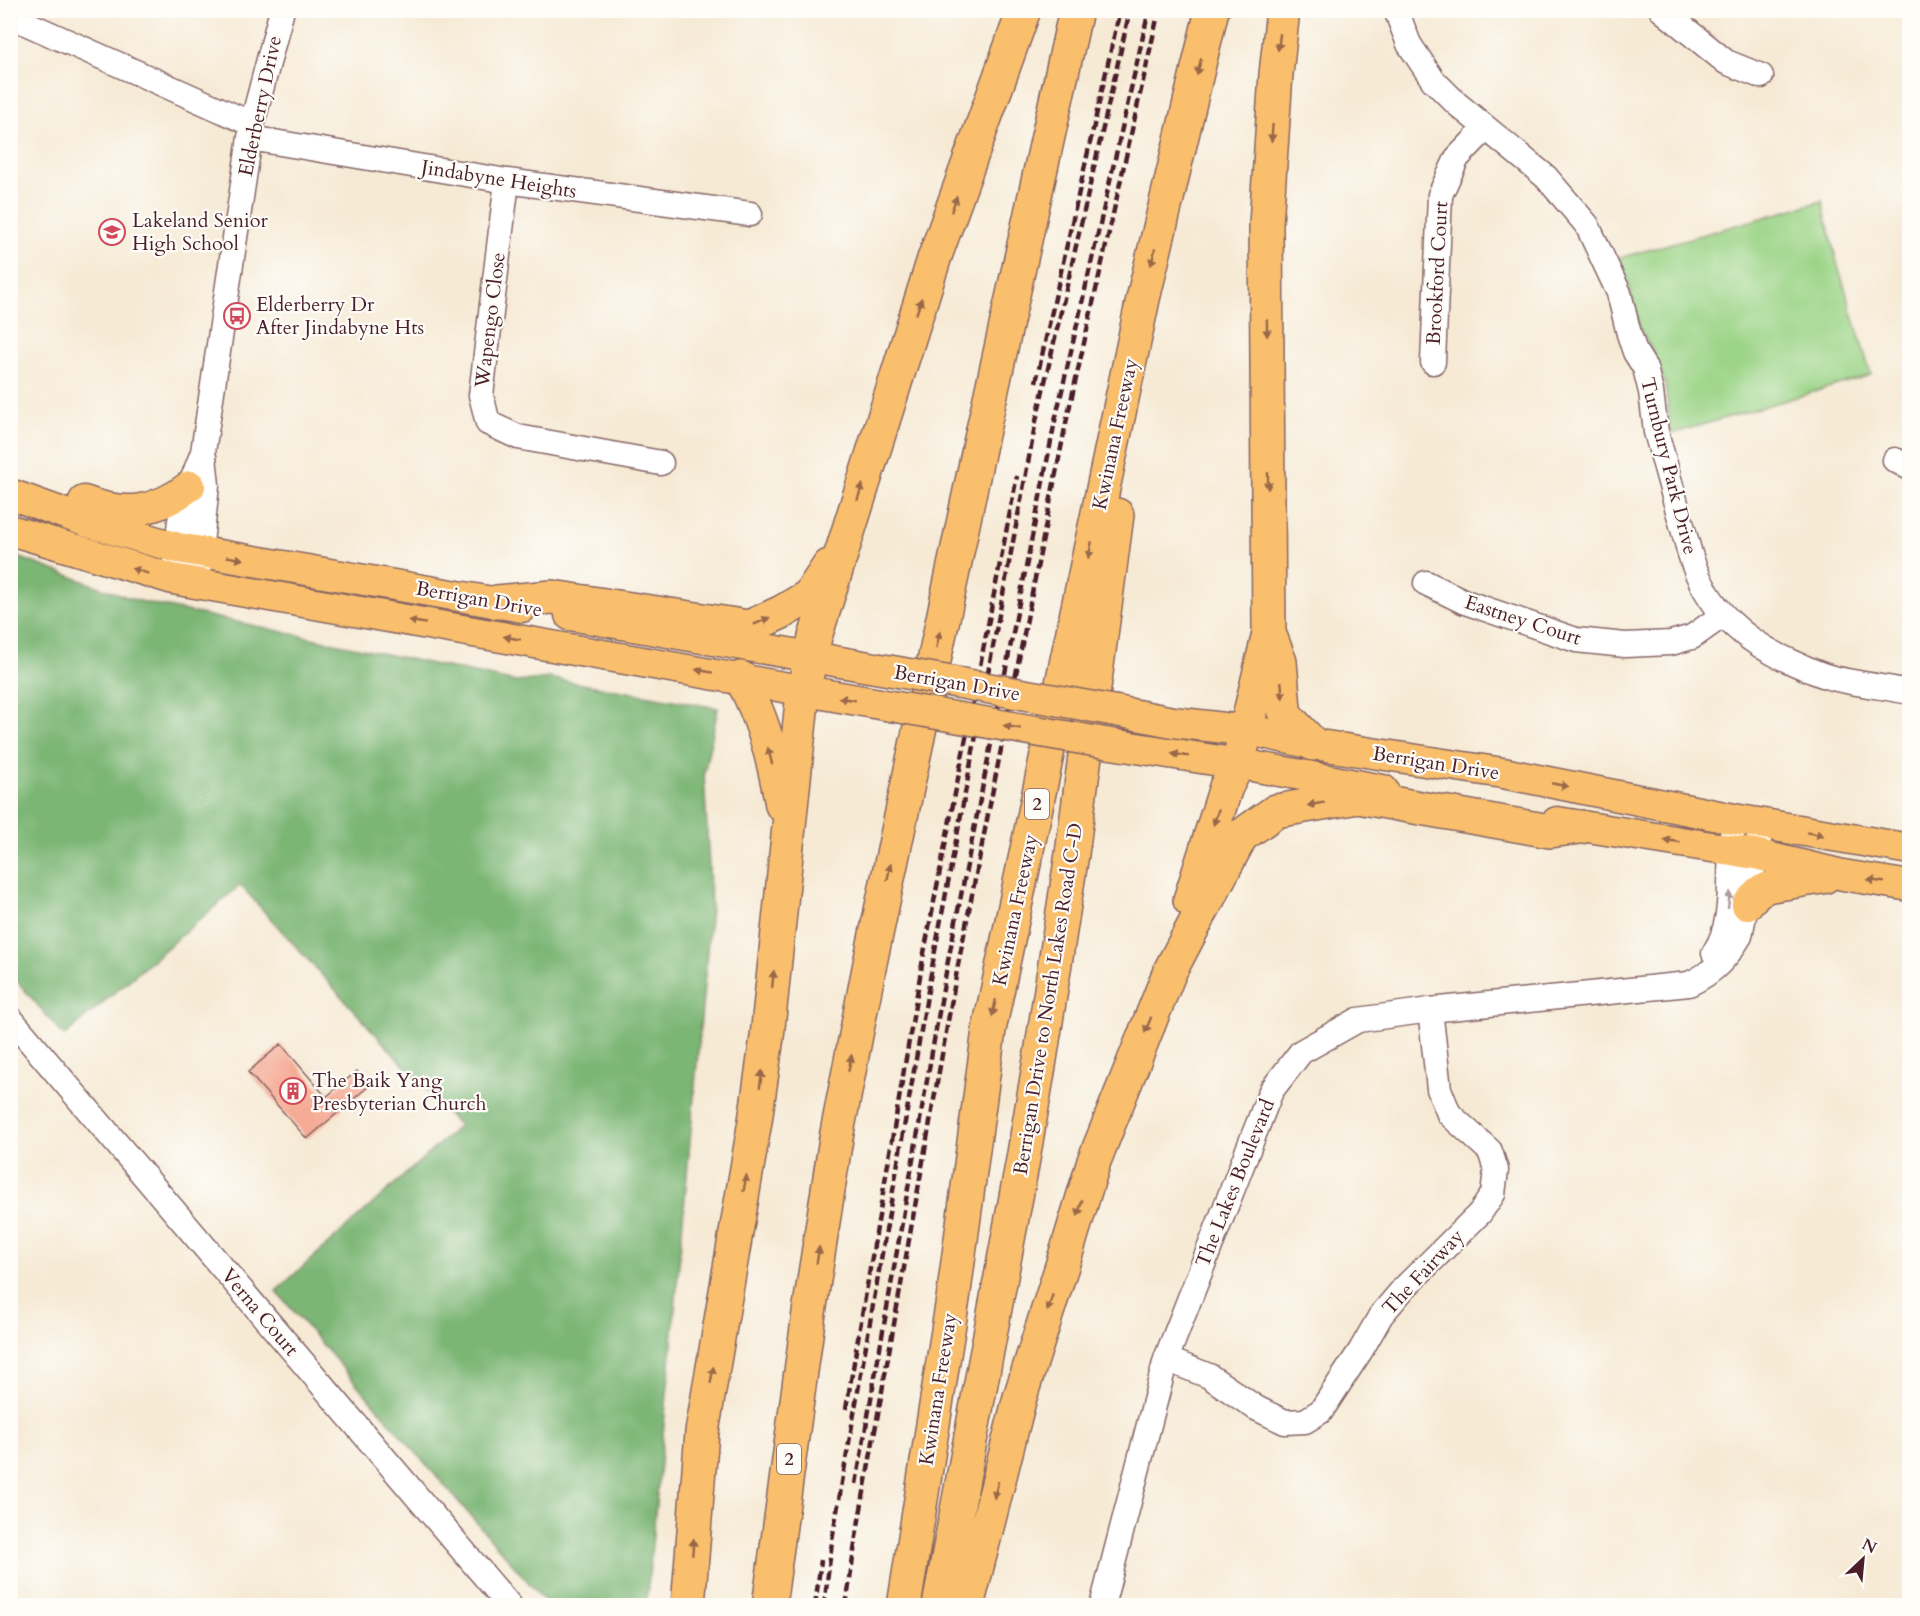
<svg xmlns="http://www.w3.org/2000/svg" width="1920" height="1616" font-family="Cardo,serif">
  <rect width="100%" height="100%" fill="#fdfcf7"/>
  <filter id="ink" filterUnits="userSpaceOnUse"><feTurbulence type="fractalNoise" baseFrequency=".0167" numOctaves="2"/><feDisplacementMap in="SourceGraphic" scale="12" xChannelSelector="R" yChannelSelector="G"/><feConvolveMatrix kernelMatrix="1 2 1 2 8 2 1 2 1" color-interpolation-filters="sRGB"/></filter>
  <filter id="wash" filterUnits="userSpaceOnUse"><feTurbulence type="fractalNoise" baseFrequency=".008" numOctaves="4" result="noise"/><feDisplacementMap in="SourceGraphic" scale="24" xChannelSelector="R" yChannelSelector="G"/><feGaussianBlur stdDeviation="1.35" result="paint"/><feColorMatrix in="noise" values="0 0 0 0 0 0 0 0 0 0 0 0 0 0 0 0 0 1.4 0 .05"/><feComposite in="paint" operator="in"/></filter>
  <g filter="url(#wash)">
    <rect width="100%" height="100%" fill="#f6ead5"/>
    <path fill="#9bd487" stroke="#727a59" stroke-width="1.5" d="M1822,201L1836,259L1871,375L1671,434L1665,383L1655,357L1640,328L1628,281L1616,259Z"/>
    <path fill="#7cb674" stroke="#636a50" stroke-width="1.5" d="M10,554L135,600L516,682L549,678L718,708L704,773L711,907L670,1364L646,1605H548L276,1291L459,1126L240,885L64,1036L11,974Z"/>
    <g id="blocks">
      <path fill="#f5ac96" d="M281,1044L326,1097L357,1071L370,1085L307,1139L248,1072Z"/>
    </g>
  </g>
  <g filter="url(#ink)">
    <use href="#blocks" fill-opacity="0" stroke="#866666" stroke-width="1.5"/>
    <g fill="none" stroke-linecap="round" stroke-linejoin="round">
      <defs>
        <path id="minor" d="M1396,10L1409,44L1433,80L1457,104L1546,177L1587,225L1619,293L1629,334L1635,352L1645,368L1651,392L1656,432L1690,554C1706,608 1743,641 1794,663C1806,668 1819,675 1833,678C1858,684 1884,687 1910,692
          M1662,10L1726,62L1761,76
          M10,16L252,124
          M250,138L507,181L750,214
          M507,181L481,395L488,423L518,437L661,463
          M1433,362L1440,195L1457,158L1486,128
          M1895,460L1910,468
          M175,563L180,521L190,486L203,452L252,124L282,10
          M197,583L207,485L204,457
          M1426,583L1465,602L1576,640L1625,645L1671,643L1692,637L1723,615
          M1714,953C1737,919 1727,873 1732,835
          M10,1018L510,1606
          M1166,1359L1209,1376L1256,1408L1285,1422L1305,1421L1321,1411L1361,1350L1381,1315L1404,1288L1480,1213L1493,1194L1496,1170L1490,1151L1449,1114L1439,1089L1430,1010
          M1102,1606L1166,1359L1271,1091L1301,1052L1358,1020L1430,1010L1689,984C1713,973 1727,958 1740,936L1762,824"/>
        <path id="major" d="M10,494L85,521L178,548L522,607
          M84,501C124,516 155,513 190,486
          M10,530L173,579L891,706
          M570,615L898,672
          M1116,711L1173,722L1259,732L1313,744L1503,773L1734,819L1910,849
          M1111,744L1252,766L1383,790
          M1557,822L1755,854L1843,875L1910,886
          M1747,905L1758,892L1769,887L1825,878"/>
        <path id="highway" d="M497,602L552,597L749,627L782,612L809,596L829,566
          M1271,638L1280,662L1284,709L1287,717L1313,744
          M741,678C763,717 774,761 782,805
          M1190,900L1226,787L1238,764L1269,633L1266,224L1276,74L1283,10
          M688,1606L702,1432L755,1121L767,1037L803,692L815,637L934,259L1024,10
          M769,1606L809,1313L836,1138L870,963L981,439L1076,10
          M904,1606L953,1299L989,1030L1143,299L1212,10
          M939,1606L1022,1165L1040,1060L1072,854L1117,515
          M967,1606L1020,1397L1068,1247L1094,1161L1170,971L1241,836L1276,811L1358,797L1550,831L1581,827"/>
      </defs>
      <use href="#minor" stroke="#866666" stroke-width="27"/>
      <use href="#major" stroke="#866666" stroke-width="33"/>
      <use href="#highway" stroke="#866666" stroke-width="36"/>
      <use href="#minor" stroke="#fff" stroke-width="24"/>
      <use href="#major" stroke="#f9bf6d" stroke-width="30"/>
      <use href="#highway" stroke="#f9bf6d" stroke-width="33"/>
      <path stroke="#4a1f2b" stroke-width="4.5" stroke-dasharray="9 4.5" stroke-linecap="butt" d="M1036,382L1120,10
        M846,1409L924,953L1017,476
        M856,1484L948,961L1055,421L1149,10
        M815,1606L821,1560
        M824,1606L833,1534L934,956L1036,421L1130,10
        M846,1606L856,1537L958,965L1066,423L1159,10"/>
      <defs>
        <path id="major-bridge" d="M898,672L1116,711
          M891,706L1111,744"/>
      </defs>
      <use href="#major-bridge" stroke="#866666" stroke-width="33" stroke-linecap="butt"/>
      <use href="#major-bridge" stroke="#f9bf6d" stroke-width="30"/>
    </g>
    <defs><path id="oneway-solid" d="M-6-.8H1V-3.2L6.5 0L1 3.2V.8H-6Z" transform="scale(1.5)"/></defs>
    <g fill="#996749">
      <use href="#oneway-solid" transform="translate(1279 42) rotate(97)"/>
      <use href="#oneway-solid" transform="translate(1199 67) rotate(104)"/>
      <use href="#oneway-solid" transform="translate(1272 133) rotate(94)"/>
      <use href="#oneway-solid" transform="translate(954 204) rotate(-70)"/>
      <use href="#oneway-solid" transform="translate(1153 257) rotate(104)"/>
      <use href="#oneway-solid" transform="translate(919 306) rotate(-72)"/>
      <use href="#oneway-solid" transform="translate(1267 328) rotate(89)"/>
      <use href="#oneway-solid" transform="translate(1268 481) rotate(90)"/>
      <use href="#oneway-solid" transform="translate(860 492) rotate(-72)"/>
      <use href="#oneway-solid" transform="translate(1090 550) rotate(102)"/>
      <use href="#oneway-solid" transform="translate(235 558) rotate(10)"/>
      <use href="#oneway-solid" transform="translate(140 571) rotate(-163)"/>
      <use href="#oneway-solid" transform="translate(762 621) rotate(-24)"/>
      <use href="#oneway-solid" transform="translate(417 622) rotate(-170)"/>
      <use href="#oneway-solid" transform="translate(512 638) rotate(-170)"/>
      <use href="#oneway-solid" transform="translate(938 640) rotate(-78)"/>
      <use href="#oneway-solid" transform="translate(704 671) rotate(-170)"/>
      <use href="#oneway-solid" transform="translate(1282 690) rotate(85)"/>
      <use href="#oneway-solid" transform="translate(847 699) rotate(-171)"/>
      <use href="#oneway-solid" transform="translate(1012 727) rotate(-170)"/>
      <use href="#oneway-solid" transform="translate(1180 755) rotate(-171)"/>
      <use href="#oneway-solid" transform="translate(770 756) rotate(-105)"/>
      <use href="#oneway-solid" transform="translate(1560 785) rotate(11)"/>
      <use href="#oneway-solid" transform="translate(1316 804) rotate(170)"/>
      <use href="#oneway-solid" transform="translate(1216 817) rotate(108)"/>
      <use href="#oneway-solid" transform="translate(1815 834) rotate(10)"/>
      <use href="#oneway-solid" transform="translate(1672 841) rotate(-171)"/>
      <use href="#oneway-solid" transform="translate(889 872) rotate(-78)"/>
      <use href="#oneway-solid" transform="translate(1876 881) rotate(-171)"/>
      <use href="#oneway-solid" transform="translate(773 979) rotate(-84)"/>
      <use href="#oneway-solid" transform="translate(994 1008) rotate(102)"/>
      <use href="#oneway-solid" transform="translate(1148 1025) rotate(112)"/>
      <use href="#oneway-solid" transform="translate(850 1063) rotate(-79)"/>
      <use href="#oneway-solid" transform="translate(761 1079) rotate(-82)"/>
      <use href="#oneway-solid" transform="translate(745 1183) rotate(-80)"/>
      <use href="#oneway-solid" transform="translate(1080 1208) rotate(106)"/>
      <use href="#oneway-solid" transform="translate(818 1255) rotate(-81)"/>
      <use href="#oneway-solid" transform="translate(1050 1303) rotate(108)"/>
      <use href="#oneway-solid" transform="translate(712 1375) rotate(-80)"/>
      <use href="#oneway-solid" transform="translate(996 1490) rotate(104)"/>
      <use href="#oneway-solid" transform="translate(693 1547) rotate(-85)"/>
    </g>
    <use fill="#ae9aa0" href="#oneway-solid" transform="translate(1729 900) rotate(-83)"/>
  </g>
  <defs>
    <symbol id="school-ring" viewBox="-11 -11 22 22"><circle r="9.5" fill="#fdfcf7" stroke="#d1495b" stroke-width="1.5"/><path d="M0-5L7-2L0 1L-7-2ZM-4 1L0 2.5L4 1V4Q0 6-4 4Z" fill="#d1495b"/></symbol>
    <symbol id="bus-ring" viewBox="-11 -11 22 22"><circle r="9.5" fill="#fdfcf7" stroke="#d1495b" stroke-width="1.5"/><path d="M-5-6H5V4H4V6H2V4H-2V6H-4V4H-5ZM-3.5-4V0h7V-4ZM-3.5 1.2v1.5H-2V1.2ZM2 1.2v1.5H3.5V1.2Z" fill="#d1495b"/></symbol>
    <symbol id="building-ring" viewBox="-11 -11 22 22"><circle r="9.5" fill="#fdfcf7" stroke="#d1495b" stroke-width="1.5"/><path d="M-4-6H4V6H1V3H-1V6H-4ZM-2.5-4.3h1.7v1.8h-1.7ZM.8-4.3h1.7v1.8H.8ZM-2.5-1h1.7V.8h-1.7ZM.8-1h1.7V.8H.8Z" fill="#d1495b"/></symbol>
  </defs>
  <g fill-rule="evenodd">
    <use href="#school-ring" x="97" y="217" width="30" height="30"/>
    <use href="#bus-ring" x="222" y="301" width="30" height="30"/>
    <use href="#building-ring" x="278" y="1076" width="30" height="30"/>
  </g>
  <g text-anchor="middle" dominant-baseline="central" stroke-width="4.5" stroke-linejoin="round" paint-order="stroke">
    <g fill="#fdfcf7" stroke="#806168" stroke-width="1.5">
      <rect x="1025" y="789" width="24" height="30" rx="4.5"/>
      <rect x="777" y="1444" width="24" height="30" rx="4.5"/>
    </g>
    <g font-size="18" font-weight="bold" fill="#4a1f2b">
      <text x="1037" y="804">2</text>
      <text x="789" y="1459">2</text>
    </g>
    <g font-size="20" fill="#4a1f2b" stroke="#fdfcf7">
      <text transform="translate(260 106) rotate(-78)">Elderberry Drive</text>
      <text transform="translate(499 179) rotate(9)">Jindabyne Heights</text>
      <text transform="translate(1437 273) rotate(-87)">Brookford Court</text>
      <text transform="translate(490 320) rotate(-83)">Wapengo Close</text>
      <text transform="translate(1115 434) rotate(-78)">Kwinana Freeway</text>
      <text transform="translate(1669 466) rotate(76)">Turnbury Park Drive</text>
      <text transform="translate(479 599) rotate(10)">Berrigan Drive</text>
      <text transform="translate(1523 620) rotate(18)">Eastney Court</text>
      <text transform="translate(957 683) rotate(10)">Berrigan Drive</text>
      <text transform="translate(1436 763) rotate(9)">Berrigan Drive</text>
      <text transform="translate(1015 910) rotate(-78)">Kwinana Freeway</text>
      <text transform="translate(1048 999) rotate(-81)">Berrigan Drive to North Lakes Road C-D</text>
      <text transform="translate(1235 1183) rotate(-68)">The Lakes Boulevard</text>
      <text transform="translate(1423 1272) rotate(-47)">The Fairway</text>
      <text transform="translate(260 1312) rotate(50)">Verna Court</text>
      <text transform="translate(938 1389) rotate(-81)">Kwinana Freeway</text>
    </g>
    <g font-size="20" fill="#4a1f2b" stroke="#fdfcf7" text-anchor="start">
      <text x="132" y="220">Lakeland Senior<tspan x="132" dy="23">High School</tspan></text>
      <text x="256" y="304">Elderberry Dr<tspan x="256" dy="23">After Jindabyne Hts</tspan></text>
      <text x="312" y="1080">The Baik Yang<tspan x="312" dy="23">Presbyterian Church</tspan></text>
    </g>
  </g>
  <rect width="1920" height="1616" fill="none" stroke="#fdfcf7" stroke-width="36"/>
  <g transform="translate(1863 1559) rotate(26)" stroke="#fdfcf7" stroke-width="4.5" paint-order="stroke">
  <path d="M0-4.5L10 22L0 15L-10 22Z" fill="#4a1f2b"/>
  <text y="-9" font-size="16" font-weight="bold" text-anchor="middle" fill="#4a1f2b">N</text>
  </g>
</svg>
